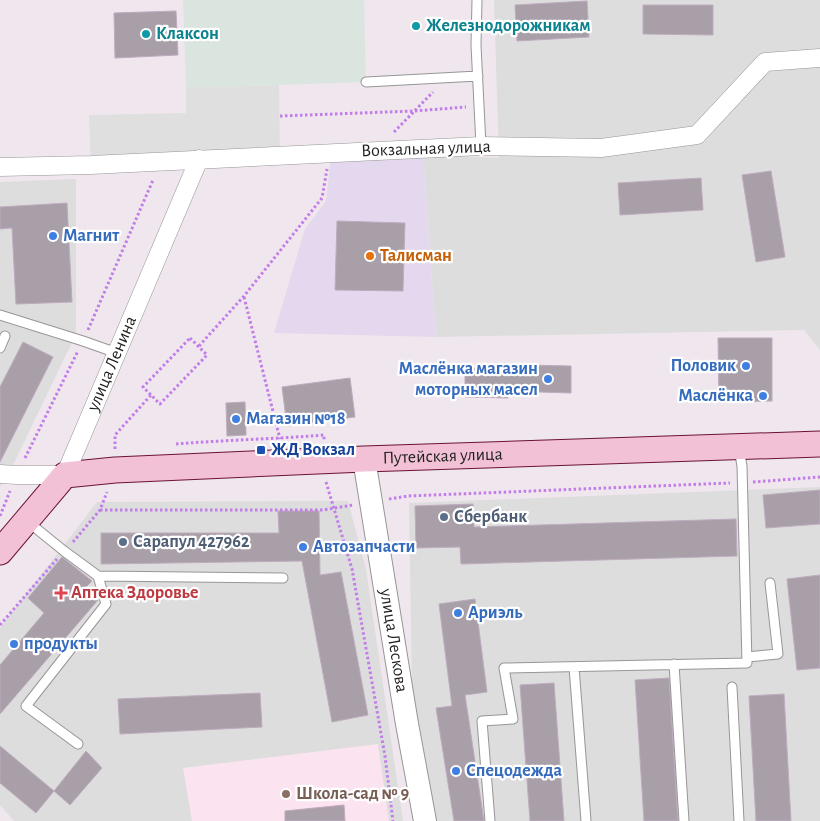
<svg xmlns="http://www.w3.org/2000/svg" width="820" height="821" font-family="'Alegreya Sans',sans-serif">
  <rect width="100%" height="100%" fill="#efe7ed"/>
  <path fill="#ddd" d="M494,0H820V350L804,330L436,337L423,154L499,158Z
    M76,179V334L16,459L0,487V182Z
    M820,487V821H433L412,687L409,503Z
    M348,501L366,569L403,821H14L0,805V628L97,502Z"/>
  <path fill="#e4d8ee" d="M423,154L436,337L274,333L305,229L326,201L331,156Z"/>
  <path fill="#fbe3ef" d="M378,744L389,821H192L183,768Z"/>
  <path fill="#dfdfdf" d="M279,85L280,155L91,165L89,115L186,113V88Z"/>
  <path fill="#dbe5e0" d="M183,0H364L366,82L186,88Z"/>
  <path fill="#a99fa9" stroke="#beabbf" d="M587,1L589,37L517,41L515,5Z
    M643,5H713V35L643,34Z
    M176,11L178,55L115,58L114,13Z
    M771,171L785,257L756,262L742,175Z
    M701,178L703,210L620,215L618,183Z
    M67,203L72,302L16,304L12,228L0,229V207Z
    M337,221L405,223L403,291L335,290Z
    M718,338H772V401L719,402Z
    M23,342L53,357L0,462V387Z
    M526,365L571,366V393L508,391V398L465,397V368L526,369Z
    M350,378L355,417L287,426L282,387Z
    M245,402L246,435L227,436L226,403Z
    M820,490V524L766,528L763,495Z
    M473,504L474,527L736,519L737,556L461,564L460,547L416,548L415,506Z
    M278,511H319L320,575L341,572L368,715L332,722L302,561L101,564V533H279Z
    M62,557L92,581L85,588L98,600L0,714V665L44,613L28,598Z
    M820,575V668L797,670L787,579Z
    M475,599L487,692L465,695L484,821H454L436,708L452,706L439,604Z
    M669,678L678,821H644L635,680Z
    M554,683L564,821H530L520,685Z
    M260,693L262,727L120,734L118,699Z
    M784,694L791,821H756L749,696Z
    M0,746L54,791L36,813L0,783Z
    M86,751L102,768L70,805L54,791Z
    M344,805L345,821H285V811Z"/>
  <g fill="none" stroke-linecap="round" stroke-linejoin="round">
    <defs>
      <path id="service" d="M477,0L476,45L481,146
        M366,82L478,76
        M0,315L83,341L117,353
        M0,348L5,336
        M27,521L64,551L98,576L283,578
        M747,657L778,654L770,583
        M674,664L684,821
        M574,667L586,821
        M732,687L739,821
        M78,744L26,706L106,604L98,576
        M490,821L482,721L513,719L504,668L747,663L742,466L739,449"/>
      <g id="minor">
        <path d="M0,167L91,165L481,146L601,148L697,135L765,62L820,58"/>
        <path id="s1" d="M0,474L17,475H65L199,159"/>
      </g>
      <g id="tertiary">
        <path id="s2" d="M364,459L407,724L425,821"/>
      </g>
      <g id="secondary">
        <path id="s3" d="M0,552L65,475L115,470L364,459L820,444"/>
      </g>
    </defs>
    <use href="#service" stroke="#969696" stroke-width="11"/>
    <use href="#minor" stroke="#969696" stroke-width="19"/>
    <use href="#tertiary" stroke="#969696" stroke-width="24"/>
    <use href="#secondary" stroke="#6b1232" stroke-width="27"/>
    <path stroke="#c27dea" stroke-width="3" stroke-dasharray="2.5 2.5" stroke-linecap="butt" d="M280,116L414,111L466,107
      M394,132L433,92
      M244,297L280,439
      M88,330L153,180
      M190,338L207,355L160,404L143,387Z
      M199,346L244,296L322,198L327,169
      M176,444C225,440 275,439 324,435V440
      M115,449V435L151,395
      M25,458L78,351
      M326,482L352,569L385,756L393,821
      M753,482L820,477
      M389,499L408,496L730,483
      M100,510H323L353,505
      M0,516L10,491
      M73,542L100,510L107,492
      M0,625L57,559"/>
    <use href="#service" stroke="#fff" stroke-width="9"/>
    <use href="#minor" stroke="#fff" stroke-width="18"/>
    <use href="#tertiary" stroke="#fff" stroke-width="22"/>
    <use href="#secondary" stroke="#f2c1d6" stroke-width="25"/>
  </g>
  <g fill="#0f9aa8" stroke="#fff" stroke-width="2">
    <circle cx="416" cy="26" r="5"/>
    <circle cx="146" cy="34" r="5"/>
  </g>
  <g fill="#3f7fe0" stroke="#fff" stroke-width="2">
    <circle cx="53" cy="236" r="5"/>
    <circle cx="746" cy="366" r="5"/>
    <circle cx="548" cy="379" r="5"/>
    <circle cx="763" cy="396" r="5"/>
    <circle cx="236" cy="419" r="5"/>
    <circle cx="303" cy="547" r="5"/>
    <circle cx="458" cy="613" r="5"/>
    <circle cx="14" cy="644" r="5"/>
    <circle cx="456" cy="771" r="5"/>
  </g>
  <circle fill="#e8710a" stroke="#fff" stroke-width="2" cx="370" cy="256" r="5"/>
  <rect fill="#1a4fb4" stroke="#fff" stroke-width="2" x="256" y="445" width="10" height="10" rx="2.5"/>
  <g fill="#5c6f8a" stroke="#fff" stroke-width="2">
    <circle cx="444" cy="517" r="5"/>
    <circle cx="123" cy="542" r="5"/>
  </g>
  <path fill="#e0444e" stroke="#fff" stroke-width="2" d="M58.5 585.5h5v5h5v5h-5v5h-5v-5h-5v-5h5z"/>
  <circle fill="#8d6e63" stroke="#fff" stroke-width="2" cx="286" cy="794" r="5"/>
  <g text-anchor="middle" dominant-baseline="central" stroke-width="4.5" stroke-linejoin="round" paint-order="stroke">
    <g font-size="18" font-weight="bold" fill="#0d838f" stroke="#fff" text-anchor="start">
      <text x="426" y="26">Железнодорожникам</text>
      <text x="156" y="34">Клаксон</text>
    </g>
    <g font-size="18" fill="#1f1f1f" stroke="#fff">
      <text transform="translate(426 149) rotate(-2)">Вокзальная улица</text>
      <text stroke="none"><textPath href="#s1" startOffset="186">улица Ленина</textPath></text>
      <text stroke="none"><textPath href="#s3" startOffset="479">Путейская улица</textPath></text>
      <text stroke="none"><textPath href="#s2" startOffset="184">улица Лескова</textPath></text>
    </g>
    <g font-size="18" font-weight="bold" fill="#366cbe" stroke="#fff" text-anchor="start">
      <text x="63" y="236">Магнит</text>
      <text x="736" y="366" text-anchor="end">Половик</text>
      <text x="538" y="369" text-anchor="end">Маслёнка магазин<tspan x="538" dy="21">моторных масел</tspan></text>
      <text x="753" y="396" text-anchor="end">Маслёнка</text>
      <text x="246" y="419">Магазин №18</text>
      <text x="313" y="547">Автозапчасти</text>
      <text x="468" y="613">Ариэль</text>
      <text x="24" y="644">продукты</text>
      <text x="466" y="771">Спецодежда</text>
    </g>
    <g font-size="18" font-weight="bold" fill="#c56008" stroke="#fff" text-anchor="start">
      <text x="380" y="256">Талисман</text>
    </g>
    <g font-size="18" font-weight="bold" fill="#164399" stroke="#fff" text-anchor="start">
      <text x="271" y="450">ЖД Вокзал</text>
    </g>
    <g font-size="18" font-weight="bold" fill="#4e5e75" stroke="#fff" text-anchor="start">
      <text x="454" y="517">Сбербанк</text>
      <text x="133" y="542">Сарапул 427962</text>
    </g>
    <g font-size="18" font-weight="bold" fill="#be3a42" stroke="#fff" text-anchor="start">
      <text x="71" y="593">Аптека Здоровье</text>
    </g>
    <g font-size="18" font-weight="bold" fill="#785e54" stroke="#fff" text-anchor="start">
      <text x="296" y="794">Школа-сад № 9</text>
    </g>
  </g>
</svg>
